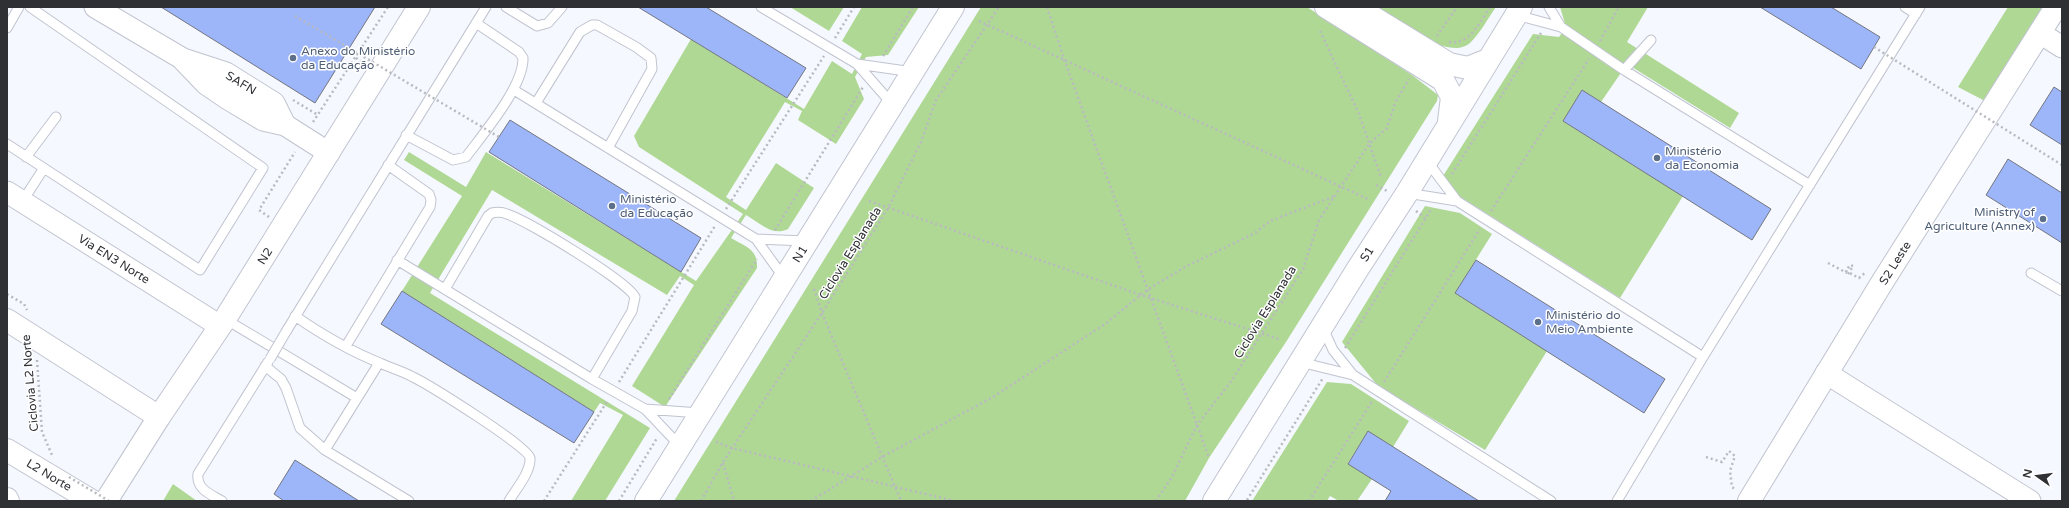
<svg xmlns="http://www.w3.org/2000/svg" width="2069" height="508" font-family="'Varela Round',sans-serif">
  <rect width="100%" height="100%" fill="#f5f8ff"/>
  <path fill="#b0d895" d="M790,7H844L829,31Z
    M862,7H919L888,55L866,57L855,77L864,99L836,144L798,120L802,111L785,102L726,197L746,210L776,163L814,188L788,229C772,237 759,222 746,215L731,238C746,247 758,249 757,268L665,407L632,386L694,285L680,276L667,295L492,190L430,293L650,428L605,501H571L623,415L600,403L594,412L402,291L462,196L404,160L409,152L466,187L486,152L696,281L743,214L639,147L634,136L691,39L804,109L832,61L852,74L862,54L842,41Z
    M981,7H1307L1412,75L1438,95L1437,101L1286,342L1209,458L1185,501H674Z
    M1373,7H1496C1488,18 1481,32 1471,42C1449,64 1393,19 1373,7Z
    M1560,7H1648L1627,42L1739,113L1730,128L1627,64L1601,102L1582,90L1563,121L1683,196L1620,298L1448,189L1443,176L1533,34L1559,37L1566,27Z
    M2008,7H2049L1985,101L1958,87Z
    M1425,206L1460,213L1492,234L1455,293L1547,351L1485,450L1378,386L1342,342Z
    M1327,382L1351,384L1409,421L1393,447L1368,431L1348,463L1372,479L1357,501H1339L1330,496L1327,501H1252Z
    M173,484L197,501H163Z"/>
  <path fill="#9db5f9" stroke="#737680" d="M161,7H375L315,103Z
    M638,7H706L806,68L787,98Z
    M1760,7H1831L1880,37L1861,69Z
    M2054,87L2062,92V145L2030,125Z
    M1582,90L1771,209L1752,240L1563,121Z
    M510,120L701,238L681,272L489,152Z
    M2008,159L2062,193V243L1986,195Z
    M1476,260L1665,379L1644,413L1455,293Z
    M402,291L594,412L574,443L381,324Z
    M1368,431L1479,501H1385L1391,491L1348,464Z
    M295,460L359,501H284L274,494Z"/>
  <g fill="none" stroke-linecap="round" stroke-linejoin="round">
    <defs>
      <path id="service" d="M506,7L537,26L548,23L562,7
        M761,7L857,64L893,105
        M1549,7L1561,27
        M1905,7L1916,14
        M1516,15L1561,27L1624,70L1810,185
        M7,28L19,7
        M857,64L913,72
        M1624,70L1651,40
        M514,90L756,239L784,278
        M536,103L580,32L592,25H597L636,47L651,58L652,69L608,148
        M406,135L453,160L466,157C483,134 524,86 523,58L519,52L476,23
        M7,144L200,270L263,168L30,7
        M26,157L56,117
        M1427,161L1457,201L1703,357
        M1407,193L1457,201
        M22,202L44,168
        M756,239L806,241
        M397,260L592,379L645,409L680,446
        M2031,273L2062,291
        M445,289L488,216L492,213C497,212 502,212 507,214C528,221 627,281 635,297L632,311L592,379
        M295,316C321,334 350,351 380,363C391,368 402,371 413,377C429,385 528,446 530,458C531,472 516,489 509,501
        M225,319L357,398
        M1323,328L1333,350L1353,375L1551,501
        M287,330L486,7
        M346,346L430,207L431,200L429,194L388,165
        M1300,362L1353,375
        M265,366L281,379L286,388L300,428L325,450L409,501
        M645,409L700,413
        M325,450L379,363
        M222,501C210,494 196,489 198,474L268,362
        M1617,501L1703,357L1920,7"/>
      <path id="tertiary" d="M95,7L183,59L226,73L274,103L285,125
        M2040,33L2062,47
        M183,60L206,84L228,99L263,120L285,125L329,153
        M7,192L220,326
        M1826,373L2030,501"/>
      <path id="secondary" d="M106,501L159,417L225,319L419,7
        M1749,501L1883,281L2056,7"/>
      <path id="primary" d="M7,320L159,417
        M7,450L92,501
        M7,499L8,501"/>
      <path id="trunk" d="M1326,7L1443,80L1452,97L1449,121
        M1356,7L1449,64L1468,68L1488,60
        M646,501L953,7
        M1214,501L1357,270L1407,193L1521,7"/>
    </defs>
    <use href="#service" stroke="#c0c4cf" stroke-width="11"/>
    <use href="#tertiary" stroke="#c0c4cf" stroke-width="23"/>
    <use href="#secondary" stroke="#c0c4cf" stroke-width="24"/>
    <use href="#primary" stroke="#c0c4cf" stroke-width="24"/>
    <use href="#trunk" stroke="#c0c4cf" stroke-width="24"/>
    <path stroke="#b8bac0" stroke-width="2.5" stroke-dasharray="2 3" stroke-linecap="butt" d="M1047,7L1064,59L1209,458
      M979,21L1368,199
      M1320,31L1359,114L1381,177
      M1437,36L1457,7
      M835,38L854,7
      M1600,41L1619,7
      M1449,42C1470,45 1480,22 1490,7
      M883,56L913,7
      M356,58L364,63
      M293,100L318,115
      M313,122L388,7
      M1452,174L1541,33
      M1376,185L1387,191
      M869,201L1141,295L1279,339
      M726,209L824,56
      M1416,211L1425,218
      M1491,211L1589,59
      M269,217L259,210L295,152
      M775,230L863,87
      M1828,263L1847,273
      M1853,266L1850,265L1846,271L1859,278L1866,272
      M814,289L822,313L901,501
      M7,294L24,304L27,310
      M1345,348L1432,208
      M37,360L42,432L52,455
      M619,382L715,226
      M1384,382L1480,229
      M669,399L757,259
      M716,442L732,448L955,501
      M1706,457L1722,462L1729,451L1735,456L1730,471L1732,487L1736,490
      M723,463L734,501
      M1247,500L1323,378
      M544,501L608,400
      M619,501L657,438
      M701,501L723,462L822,313L888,208L921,142L936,100L999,7
      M811,501L882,457L993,397L1105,324L1147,290L1185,267L1255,233L1270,221L1335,196
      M1156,501L1172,477L1197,425L1232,380L1303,269L1319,220L1369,144L1387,128L1395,103L1409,79
      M1309,501L1373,400"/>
    <use href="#service" stroke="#fff" stroke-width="9"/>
    <use href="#tertiary" stroke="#fff" stroke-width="21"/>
    <use href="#secondary" stroke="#fff" stroke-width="22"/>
    <use href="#primary" stroke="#fff" stroke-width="22"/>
    <use href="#trunk" stroke="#fff" stroke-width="22"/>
    <defs>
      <path id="service-bridge" d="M270,359L287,330"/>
    </defs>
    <use href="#service-bridge" stroke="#c0c4cf" stroke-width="11" stroke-linecap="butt"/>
    <path stroke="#b8bac0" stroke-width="2.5" stroke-dasharray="2 3" stroke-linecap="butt" d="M295,16L499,137
      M1874,47L2062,165
      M1848,274L1853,266
      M69,477L109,501"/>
    <use href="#service-bridge" stroke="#fff" stroke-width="9"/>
  </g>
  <g fill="#5c6f8a" stroke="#fff" stroke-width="1.5">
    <circle cx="293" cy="58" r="4"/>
    <circle cx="1657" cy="158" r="4"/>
    <circle cx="612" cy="206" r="4"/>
    <circle cx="2043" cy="219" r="4"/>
    <circle cx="1538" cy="322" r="4"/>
  </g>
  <g text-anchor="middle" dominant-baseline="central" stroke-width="3" stroke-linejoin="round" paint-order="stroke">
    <g font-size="12" fill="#4e5e75" stroke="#fff" text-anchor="start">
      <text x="301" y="51">Anexo do Ministério<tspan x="301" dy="14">da Educação</tspan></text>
      <text x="1665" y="151">Ministério<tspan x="1665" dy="14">da Economia</tspan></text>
      <text x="620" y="199">Ministério<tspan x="620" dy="14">da Educação</tspan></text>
      <text x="2035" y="212" text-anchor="end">Ministry of<tspan x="2035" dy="14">Agriculture (Annex)</tspan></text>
      <text x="1546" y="315">Ministério do<tspan x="1546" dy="14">Meio Ambiente</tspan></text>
    </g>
    <g font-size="12" fill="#2f3034" stroke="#fff">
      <text transform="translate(241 83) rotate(31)">SAFN</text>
      <text transform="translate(850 253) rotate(-58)">Ciclovia Esplanada</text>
      <text transform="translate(800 254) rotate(-58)">N1</text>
      <text transform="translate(1367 254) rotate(-57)">S1</text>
      <text transform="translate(265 256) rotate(-58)">N2</text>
      <text transform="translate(114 259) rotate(32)">Via EN3 Norte</text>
      <text transform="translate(1895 263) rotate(-58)">S2 Leste</text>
      <text transform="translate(1265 312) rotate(-58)">Ciclovia Esplanada</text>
      <text transform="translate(30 383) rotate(-95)">Ciclovia L2 Norte</text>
      <text transform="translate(49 475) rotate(31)">L2 Norte</text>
    </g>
  </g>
  <rect width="2069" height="508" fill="none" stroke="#2f3034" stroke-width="16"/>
  <g transform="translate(2037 476) rotate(284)" stroke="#ffffff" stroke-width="3" paint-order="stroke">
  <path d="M0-3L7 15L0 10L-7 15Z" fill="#2f3034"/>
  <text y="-6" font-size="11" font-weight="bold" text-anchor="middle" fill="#2f3034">N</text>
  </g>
</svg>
